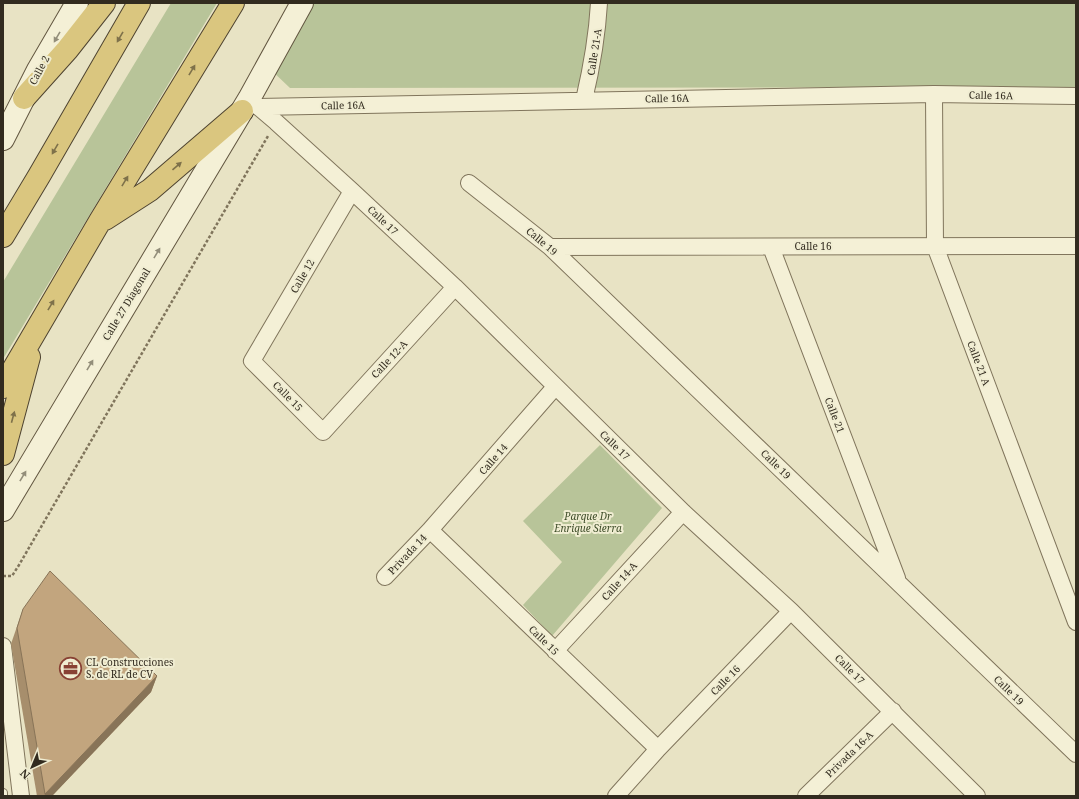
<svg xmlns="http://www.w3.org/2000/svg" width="1079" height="799" font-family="'Noto Serif',serif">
  <rect width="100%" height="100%" fill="#e8e3c4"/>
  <path fill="#b8c499" d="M171,3H217L3,359V282Z
    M308,3H1076V87L290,88L269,68Z
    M600,445L662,508L552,636L523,605L562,562L523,521Z"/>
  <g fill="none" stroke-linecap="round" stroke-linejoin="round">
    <defs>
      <path id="service" d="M3,793V796"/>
      <path id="minor" d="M934,94L935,246L1076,622
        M249,99L276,122L352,191L455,287L683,512L791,611L977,796
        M584,100C592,66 597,38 599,3
        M258,107L934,94L1076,96
        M469,183L550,247L1076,754
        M352,191L252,361L323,432L455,287
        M550,247L1076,246
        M771,247L897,578
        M430,530L658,749
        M385,577L430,530L555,387
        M3,646L21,796
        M555,651L683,512
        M616,796L658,749L791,611
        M806,796L893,711"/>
      <path id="secondary" d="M3,139L38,70L77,3
        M3,510L249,99L302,3"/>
      <path id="trunk" d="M24,98L67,50L104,3
        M105,219L150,190L242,111
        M3,236L39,176L139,3
        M3,387L100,221L233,3
        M3,454L29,357"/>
    </defs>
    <use href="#service" stroke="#80755c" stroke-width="10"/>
    <use href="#minor" stroke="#80755c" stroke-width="18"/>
    <use href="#secondary" stroke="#625640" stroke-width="24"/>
    <use href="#trunk" stroke="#4e4330" stroke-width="24"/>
    <path stroke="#80755c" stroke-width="2.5" stroke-dasharray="3 2" stroke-linecap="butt" d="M3,576H12L19,565L268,136"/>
    <use href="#service" stroke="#f4f0d6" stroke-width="8"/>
    <use href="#minor" stroke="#f4f0d6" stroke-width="16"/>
    <use href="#secondary" stroke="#f4f0d6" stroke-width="22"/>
    <use href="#trunk" stroke="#dac67f" stroke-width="22"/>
  </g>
  <path fill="#a78e6c" d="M23,609L157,676L151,692L52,796H37L11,644Z"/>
  <path fill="#887458" d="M157,676L151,692L52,796H44L45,794Z"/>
  <path fill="#c2a57e" stroke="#887458" d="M50,571L157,676L45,794L17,628L23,609Z"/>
  <defs><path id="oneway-solid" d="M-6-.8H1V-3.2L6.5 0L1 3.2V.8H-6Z"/></defs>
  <g fill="#938e7a">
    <use href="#oneway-solid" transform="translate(57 37) rotate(120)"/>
    <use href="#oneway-solid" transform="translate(157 253) rotate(-59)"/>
    <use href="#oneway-solid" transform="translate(90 365) rotate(-59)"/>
    <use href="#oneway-solid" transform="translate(23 476) rotate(-59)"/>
  </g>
  <g fill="#7e714a">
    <use href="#oneway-solid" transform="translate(120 37) rotate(120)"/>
    <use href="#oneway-solid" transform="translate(192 70) rotate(-59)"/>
    <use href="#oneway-solid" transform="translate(55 149) rotate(120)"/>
    <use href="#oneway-solid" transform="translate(177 166) rotate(-41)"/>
    <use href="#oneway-solid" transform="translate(125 181) rotate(-59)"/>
    <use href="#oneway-solid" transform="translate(51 305) rotate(-59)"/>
    <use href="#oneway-solid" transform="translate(13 417) rotate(-75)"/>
  </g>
  <defs>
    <symbol id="office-ring" viewBox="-11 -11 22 22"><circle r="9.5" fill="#f0edd2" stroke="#884134" stroke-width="1.5"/><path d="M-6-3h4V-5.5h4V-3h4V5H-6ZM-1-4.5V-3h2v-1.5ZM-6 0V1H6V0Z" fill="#884134"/></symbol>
  </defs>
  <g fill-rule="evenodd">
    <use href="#office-ring" x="58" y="656" width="25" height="25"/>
  </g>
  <g text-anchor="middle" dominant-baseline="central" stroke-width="4" stroke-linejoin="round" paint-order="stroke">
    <g font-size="10" fill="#322b1f" stroke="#f0edd2">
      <text transform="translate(594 52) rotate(-81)">Calle 21-A</text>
      <text transform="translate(39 70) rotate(-62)">Calle 2</text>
      <text transform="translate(991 95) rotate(1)">Calle 16A</text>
      <text transform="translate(667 98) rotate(-1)">Calle 16A</text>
      <text transform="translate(343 105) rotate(-1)">Calle 16A</text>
      <text transform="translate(383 220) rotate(43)">Calle 17</text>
      <text transform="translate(542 241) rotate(40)">Calle 19</text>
      <text x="813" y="246">Calle 16</text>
      <text transform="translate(302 276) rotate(-60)">Calle 12</text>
      <text transform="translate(126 304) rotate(-59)">Calle 27 Diagonal</text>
      <text transform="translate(389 359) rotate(-47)">Calle 12-A</text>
      <text transform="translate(979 363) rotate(69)">Calle 21 A</text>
      <text transform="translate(288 396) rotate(45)">Calle 15</text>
      <text transform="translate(835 415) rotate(69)">Calle 21</text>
      <text transform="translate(615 445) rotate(44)">Calle 17</text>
      <text transform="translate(493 459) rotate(-49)">Calle 14</text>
      <text transform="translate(776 464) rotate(44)">Calle 19</text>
      <text transform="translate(407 554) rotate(-47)">Privada 14</text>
      <text transform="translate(619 581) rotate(-48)">Calle 14-A</text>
      <text transform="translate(544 640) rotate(44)">Calle 15</text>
      <text transform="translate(850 669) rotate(45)">Calle 17</text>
      <text transform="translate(725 680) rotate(-46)">Calle 16</text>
      <text transform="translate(1009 690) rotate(44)">Calle 19</text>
      <text transform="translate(849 754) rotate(-44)">Privada 16-A</text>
    </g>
    <g font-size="10" font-style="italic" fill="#3d4c28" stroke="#f0edd2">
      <text x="588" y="516">Parque Dr<tspan x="588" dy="12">Enrique Sierra</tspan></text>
    </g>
    <g font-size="10" fill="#322b1f" stroke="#f0edd2" text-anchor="start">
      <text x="86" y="662">CL Construcciones<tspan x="86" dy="12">S. de RL de CV</tspan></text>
    </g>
  </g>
  <rect width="1079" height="799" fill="none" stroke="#322b1f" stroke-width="8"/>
  <g transform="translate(32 767) rotate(224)" stroke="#f0edd2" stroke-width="3" paint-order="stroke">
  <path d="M0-3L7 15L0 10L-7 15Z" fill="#322b1f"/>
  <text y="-6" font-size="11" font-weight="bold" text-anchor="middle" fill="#322b1f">N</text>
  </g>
</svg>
